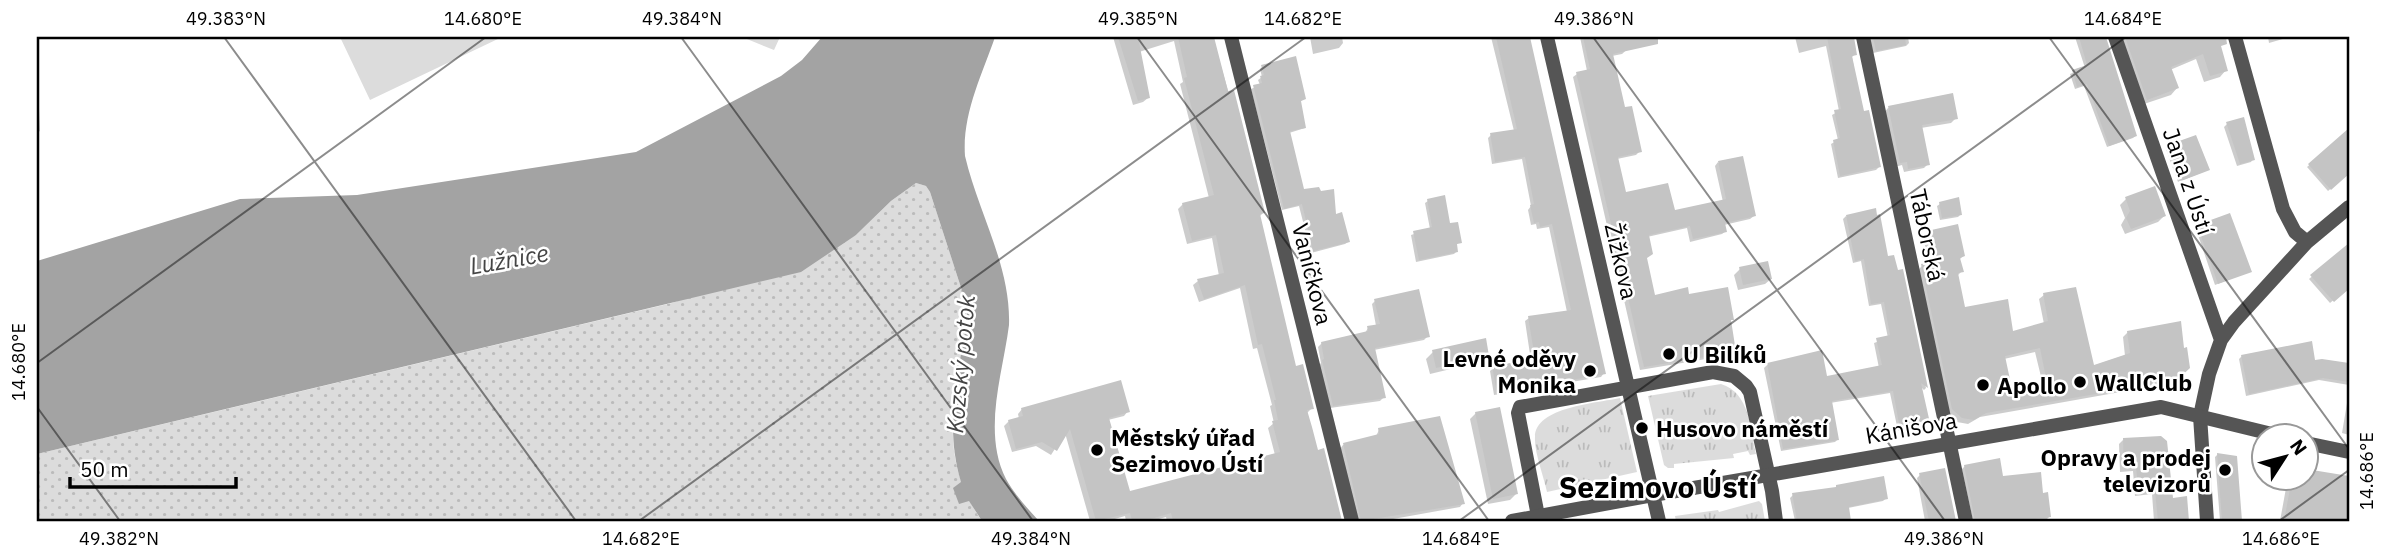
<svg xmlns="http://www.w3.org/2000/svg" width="2386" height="558" font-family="'IBM Plex Sans',sans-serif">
  <defs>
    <pattern id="grass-tufts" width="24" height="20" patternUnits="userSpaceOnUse" patternTransform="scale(1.75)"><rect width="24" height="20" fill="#dcdcdc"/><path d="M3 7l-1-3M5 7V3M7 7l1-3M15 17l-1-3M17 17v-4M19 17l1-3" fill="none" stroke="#bbb"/></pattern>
    <pattern id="garden-dots" width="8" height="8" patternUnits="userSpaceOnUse" patternTransform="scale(1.75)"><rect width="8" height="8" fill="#dcdcdc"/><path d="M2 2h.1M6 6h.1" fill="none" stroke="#bbb" stroke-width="1.8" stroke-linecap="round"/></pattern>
  </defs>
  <rect width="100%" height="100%" fill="#fff"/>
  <path fill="url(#grass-tufts)" d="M1721,384C1750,393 1750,428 1756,454L1750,455L1748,451L1733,454L1734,458L1674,464V468H1668L1664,465L1648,396Z
    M1620,398L1637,472L1547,492C1544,477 1534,452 1535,437C1535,407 1597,403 1620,398Z
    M1759,501L1762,504L1765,521H1676L1675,516L1718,510L1719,512Z"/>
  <path fill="#dcdcdc" d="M340,37H502L370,100Z
    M742,37H780L774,50Z"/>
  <path fill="url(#garden-dots)" d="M916,183L926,186L930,192L966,303C967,323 963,342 960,361C950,421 945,469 982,521H37V454L672,303L856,235L891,201Z"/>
  <path fill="#a3a3a3" d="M822,37H995C982,75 962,114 965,156C978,212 1011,266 1009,325C1003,373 982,432 1006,479C1015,495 1027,508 1039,521H982L969,501L959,504L953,488L961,482C944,426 958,376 967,319L966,303L930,192L926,186L916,183L891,201L856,235L801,272L37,454V261L240,199L357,195L636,152L781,76L802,60Z"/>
  <path fill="#0003" fill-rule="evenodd" d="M1113,37H1217L1213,38L1263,213L1259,217L1295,368L1312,408L1306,414L1316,452L1323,451L1340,521H1167L1166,517L1152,521H1126L1125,516L1108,521H1090L1065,433L1051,455L1036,446L1012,452L1004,426L1009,421L1019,419L1018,414L1022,409L1128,411L1124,416L1108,420L1128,494L1275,455L1268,428L1274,423L1270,406L1272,405L1257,348L1253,349L1240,288L1199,302L1193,285L1198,281L1219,276L1212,238L1187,244L1178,209L1183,204L1209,198L1180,84L1183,82L1174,41L1139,52L1148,98L1143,102L1133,105Z
    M1310,37H1342L1343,43L1339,48L1313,54Z
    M1491,37H1528L1604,373L1601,377L1494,395L1490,371L1493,368L1531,361L1525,321L1529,318L1567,312L1549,227L1537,229L1536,224L1531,225L1528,210L1531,206L1522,159L1492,164L1488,138L1491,135L1514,131Z
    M1580,37H1630L1632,45L1622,54L1612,56L1624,109L1640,151L1636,155L1617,159L1625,194L1674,212L1723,202L1715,166L1718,162L1754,216L1750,219L1724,225L1726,231L1722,234L1690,242L1687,228L1647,237L1645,259L1654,297L1732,319L1730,321L1734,352L1730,355L1640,370L1573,77L1577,74L1587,71Z
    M1795,37H1853L1855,54L1852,57L1862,113L1879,167L1876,170L1838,178L1831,144L1838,140L1832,115L1839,111L1826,46L1799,53Z
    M1868,37H1908L1909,43L1906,46L1873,53Z
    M2075,37H2104L2135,136L2133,138L2107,147L2084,86L2075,89L2070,74L2085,68Z
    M2115,37H2216L2226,70L2220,77L2204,82L2196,59L2170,70L2177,88L2171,95L2141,105Z
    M2268,37H2290L2269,43Z
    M1262,67L1304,99L1299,102L1305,128L1289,133L1303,191L1334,216L1348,242L1345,244L1311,253L1299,206L1282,210L1251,89L1260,85L1258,80L1262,77L1260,69Z
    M37,108H39L40,131L37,133Z
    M1888,108L1956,118L1951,123L1921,128L1928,164L1924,168L1904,172L1902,165L1895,167L1884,113Z
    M2227,124L2253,159L2251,162L2237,166L2224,127Z
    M2348,131L2349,173L2328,191L2307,167Z
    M2169,147L2208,170L2178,182L2166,149Z
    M2154,189L2164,216L2158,222L2125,234L2121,225L2125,218L2120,205L2126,199Z
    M1428,201L1460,242L1455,245L1456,252L1454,254L1416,262L1411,235L1430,229L1425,203Z
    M1940,204L1961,214L1958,217L1940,220L1937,206Z
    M1846,216L1887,258L1896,273L1901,271L1926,388L1924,390L1921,387L1928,423L1925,426L1898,431L1890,393L1830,403L1838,439L1835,442L1781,451L1764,368L1767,365L1826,378L1879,368L1874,343L1888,338L1881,304L1869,306L1861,261L1853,263L1843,219Z
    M2198,227L2250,271L2215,285L2196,229Z
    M1928,232L1963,256L1959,260L1962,271L1957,276L1964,309L2012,333L2044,324L2039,299L2044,295L2093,368L2125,356L2123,337L2128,332L2183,352L2188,368L2171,383L1980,417L1968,424L1957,422L1948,414L1917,271L1922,266L1929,264L1923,237ZM2035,352L2043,385L2011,391L2004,359Z
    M2349,245V280L2346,284L2349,287L2330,303L2309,279Z
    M1740,269L1771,279L1765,284L1738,290L1734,275Z
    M1375,301L1428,336L1424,340L1374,350L1384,397L1380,401L1330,408L1319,365L1321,363L1318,347L1322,343L1365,333L1368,328L1376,326L1372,304Z
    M1433,352L1487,355L1480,362L1430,374L1426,359Z
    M2242,356L2313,363L2322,361L2349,365V385L2319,380L2246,396L2239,359Z
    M2349,391V435L2342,433Z
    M1476,413L1516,494L1510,500L1488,504L1470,419Z
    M1379,430L1463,503L1460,507L1382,521H1358L1340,449L1343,445L1376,436Z
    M2123,440L2172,500L2185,498L2187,521H2154L2152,494L2135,496L2133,471L2120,472L2119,444Z
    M2218,454L2241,521H2220L2215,457Z
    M1965,466L2002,478L2041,495L2050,516L2047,519L2022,521H1973L1962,469Z
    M1944,470L1955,521H1925L1917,478L1920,475Z
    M2306,470L2349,478V516L2344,521H2280L2288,477H2306Z
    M1793,495L1886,498L1883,501L1848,508L1850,521H1795L1790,498Z"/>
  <path fill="#c4c4c4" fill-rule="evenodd" d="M1118,37H1138L1150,98L1138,101Z
    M1178,37H1214L1228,91L1234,90L1265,213L1260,214L1296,366L1303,364L1314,409L1307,410L1312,427L1318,450L1324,448L1342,521H1173L1171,513L1144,521H1132L1130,513L1096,521L1070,429L1057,451L1042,442L1016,449L1008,420L1023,416L1021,408L1121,380L1130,412L1109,418L1130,491L1280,452L1272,421L1278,420L1274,400H1276L1262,344L1258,345L1245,285L1204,299L1197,279L1224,273L1216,235L1192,241L1182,203L1214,195L1184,78L1187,77Z
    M1496,37H1530L1606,374L1497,393L1492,366L1535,359L1528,316L1571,310L1552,224L1540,227L1539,222L1534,223L1530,205L1534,204L1525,157L1495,162L1490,133L1517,129Z
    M1583,37H1658V44L1613,54L1625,107L1632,106L1642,152L1618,157L1626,192L1668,183L1675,210L1726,199L1718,161L1743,156L1756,216L1725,223L1727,232L1693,239L1690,226L1649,235L1653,254L1647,258L1655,295L1688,287L1689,294L1728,287L1734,320H1731L1736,352L1644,367L1576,72L1590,69Z
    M1827,37H1854L1857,55L1852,56L1864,111L1869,110L1881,167L1840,176L1833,140L1840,138L1834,110L1841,109Z
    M1873,37H1905L1906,45L1876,51Z
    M2079,37H2106L2137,136L2109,146L2087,84L2077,87L2072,70L2087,65Z
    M2125,37H2226L2227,44L2221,46L2228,71L2210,76L2203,54L2171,67L2179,88L2147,100Z
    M1296,56L1306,99L1301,101L1306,128L1290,131L1304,189L1319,187L1321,191L1334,189L1336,214L1342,212L1350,242L1313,251L1302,204L1284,209L1253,85L1262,83L1260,76L1264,75L1261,65Z
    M1953,93L1958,119L1922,125L1930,165L1908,169L1907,162L1900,163L1888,106Z
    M2244,117L2255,160L2240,164L2226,122Z
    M2349,128V174L2331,190L2308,164Z
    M2196,135L2210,170L2181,181L2168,145Z
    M2155,186L2166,216L2131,229L2126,218L2130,211L2125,197Z
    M1445,195L1450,223L1458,222L1462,243L1457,244L1458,252L1419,260L1413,231L1432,227L1427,199Z
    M1959,197L1962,215L1942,218L1939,202Z
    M1876,208L1877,215L1880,214L1888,256L1894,255L1898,270L1903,269L1928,388L1921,383L1930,423L1900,429L1893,391L1832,401L1839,440L1783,449L1767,363L1822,350L1827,376L1882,365L1876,338L1890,335L1884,302L1871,304L1864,259L1855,261L1846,215Z
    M2230,213L2252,272L2218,284L2197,225Z
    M1958,224L1965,256L1960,258L1964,272L1958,273L1965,307L2008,299L2013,331L2048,321L2043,293L2076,287L2094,365L2130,353L2127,331L2181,321L2184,348L2187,347L2190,368L2177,380L1986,413L1974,420L1962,418L1952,409L1921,264L1934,261L1927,231ZM2040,348L2047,383L2012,389L2005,356Z
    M2349,243V289L2334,302L2310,275Z
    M1768,261L1772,279L1743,285L1739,267Z
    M1419,289L1430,337L1375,348L1386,398L1333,406L1322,360L1324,359L1321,342L1368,331L1367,326L1380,324L1374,299Z
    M1486,338L1489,356L1436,368L1432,350Z
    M2312,341L2315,360L2322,359L2349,363V382L2323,378L2249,394L2241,355Z
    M1500,407L1518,494L1493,499L1475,412Z
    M1440,416L1465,504L1361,521L1343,443L1379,434L1378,428Z
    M2161,436L2167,441L2173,498L2187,496L2189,521H2158L2155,491L2139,493L2136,468H2124L2123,438Z
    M2217,453L2237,456L2242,521H2222Z
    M2000,458L2003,476L2041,472L2043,493L2048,492L2051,517L2019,521H1975L1964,465Z
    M1945,468L1956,521H1929L1919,473Z
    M2306,469L2349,476V517H2347V521H2284L2292,478H2306Z
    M1884,476L1888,499L1849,507L1851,521H1797L1792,493L1836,487V485Z"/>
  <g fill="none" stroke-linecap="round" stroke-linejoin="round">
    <path stroke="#555" stroke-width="14" d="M1231,37L1352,521
      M1547,37L1659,521
      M1863,37L1966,521
      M2115,37L2221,340
      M2235,37L2283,209L2295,232L2307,242
      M1539,521L1518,413L1520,407L1713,372L1734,376L1746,386L1750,392L1772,491L1776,521
      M2207,521L2200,416L2209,374L2221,340L2234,322L2307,242L2349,207"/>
    <path stroke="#555" stroke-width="14" d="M2306,443L2349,452
      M1512,521L1653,495L2161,407L2276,435"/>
  </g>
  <path fill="none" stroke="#000" stroke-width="2" stroke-opacity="0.45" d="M224,37L576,521M681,37L1033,521M1137,37L1489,521M1593,37L1945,521M2049,37L2349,449M37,363L486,37M37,407L120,521M639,521L1306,37M1459,521L2126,37M2279,521L2349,470"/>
  <g fill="#000" stroke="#fff" stroke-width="2.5">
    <circle cx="1669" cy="354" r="7"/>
    <circle cx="1590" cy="371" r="7"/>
    <circle cx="2080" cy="382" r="7"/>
    <circle cx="1983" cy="385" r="7"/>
    <circle cx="1642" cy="428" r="7"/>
    <circle cx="1097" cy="450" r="7"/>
    <circle cx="2225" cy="470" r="7"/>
  </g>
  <g text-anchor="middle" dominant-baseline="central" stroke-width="5" stroke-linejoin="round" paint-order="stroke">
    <g font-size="23" fill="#000" stroke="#fff">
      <text transform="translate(2189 181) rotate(71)">Jana z Ústí</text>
      <text transform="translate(1928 235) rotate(78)">Táborská</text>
      <text transform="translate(1622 261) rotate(77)">Žižkova</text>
      <text transform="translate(1313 274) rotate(76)">Vaníčkova</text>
      <text transform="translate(1911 427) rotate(-10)">Kánišova</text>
    </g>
    <g font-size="23" font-weight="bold" fill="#000" stroke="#fff" text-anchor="start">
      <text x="1683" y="354">U Bilíků</text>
      <text x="1576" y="358" text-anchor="end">Levné oděvy<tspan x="1576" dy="26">Monika</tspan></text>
      <text x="2094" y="382">WallClub</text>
      <text x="1997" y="385">Apollo</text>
      <text x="1656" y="428">Husovo náměstí</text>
      <text x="1111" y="437">Městský úřad<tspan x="1111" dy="26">Sezimovo Ústí</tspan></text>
      <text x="2211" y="457" text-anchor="end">Opravy a prodej<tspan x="2211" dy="26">televizorů</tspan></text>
    </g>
    <g font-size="24" font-style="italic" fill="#444" stroke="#fff">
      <text transform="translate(509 259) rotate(-10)">Lužnice</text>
      <text transform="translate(960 364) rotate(-85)">Kozský potok</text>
    </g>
    <g font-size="30" font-weight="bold" fill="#000" stroke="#fff">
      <text x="1658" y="486">Sezimovo Ústí</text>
    </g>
  </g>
  <rect width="2386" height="558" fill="none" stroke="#ffffff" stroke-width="77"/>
  <g transform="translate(2285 457) rotate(54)"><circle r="33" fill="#ffffff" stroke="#999999" stroke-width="2"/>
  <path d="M0-5L12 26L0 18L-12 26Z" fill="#000000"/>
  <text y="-10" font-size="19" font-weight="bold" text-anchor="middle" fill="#000000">N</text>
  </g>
  <path d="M70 477v10h166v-10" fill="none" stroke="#000000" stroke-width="3.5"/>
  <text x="80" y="477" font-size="21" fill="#000000" stroke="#ffffff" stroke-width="5" paint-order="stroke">50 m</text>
  <rect x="38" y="38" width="2310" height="482" fill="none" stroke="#000" stroke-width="2.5"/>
  <g font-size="18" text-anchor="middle" fill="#000">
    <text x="226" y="25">49.383°N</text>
    <text x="483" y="25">14.680°E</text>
    <text x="682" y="25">49.384°N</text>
    <text x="1138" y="25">49.385°N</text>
    <text x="1303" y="25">14.682°E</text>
    <text x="1594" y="25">49.386°N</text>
    <text x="2123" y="25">14.684°E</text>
    <text transform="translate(19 362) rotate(-90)" y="6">14.680°E</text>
    <text transform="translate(2367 471) rotate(-90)" y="6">14.686°E</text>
    <text x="119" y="545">49.382°N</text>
    <text x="641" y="545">14.682°E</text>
    <text x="1031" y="545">49.384°N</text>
    <text x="1461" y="545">14.684°E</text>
    <text x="1944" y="545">49.386°N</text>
    <text x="2281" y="545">14.686°E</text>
  </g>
</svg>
